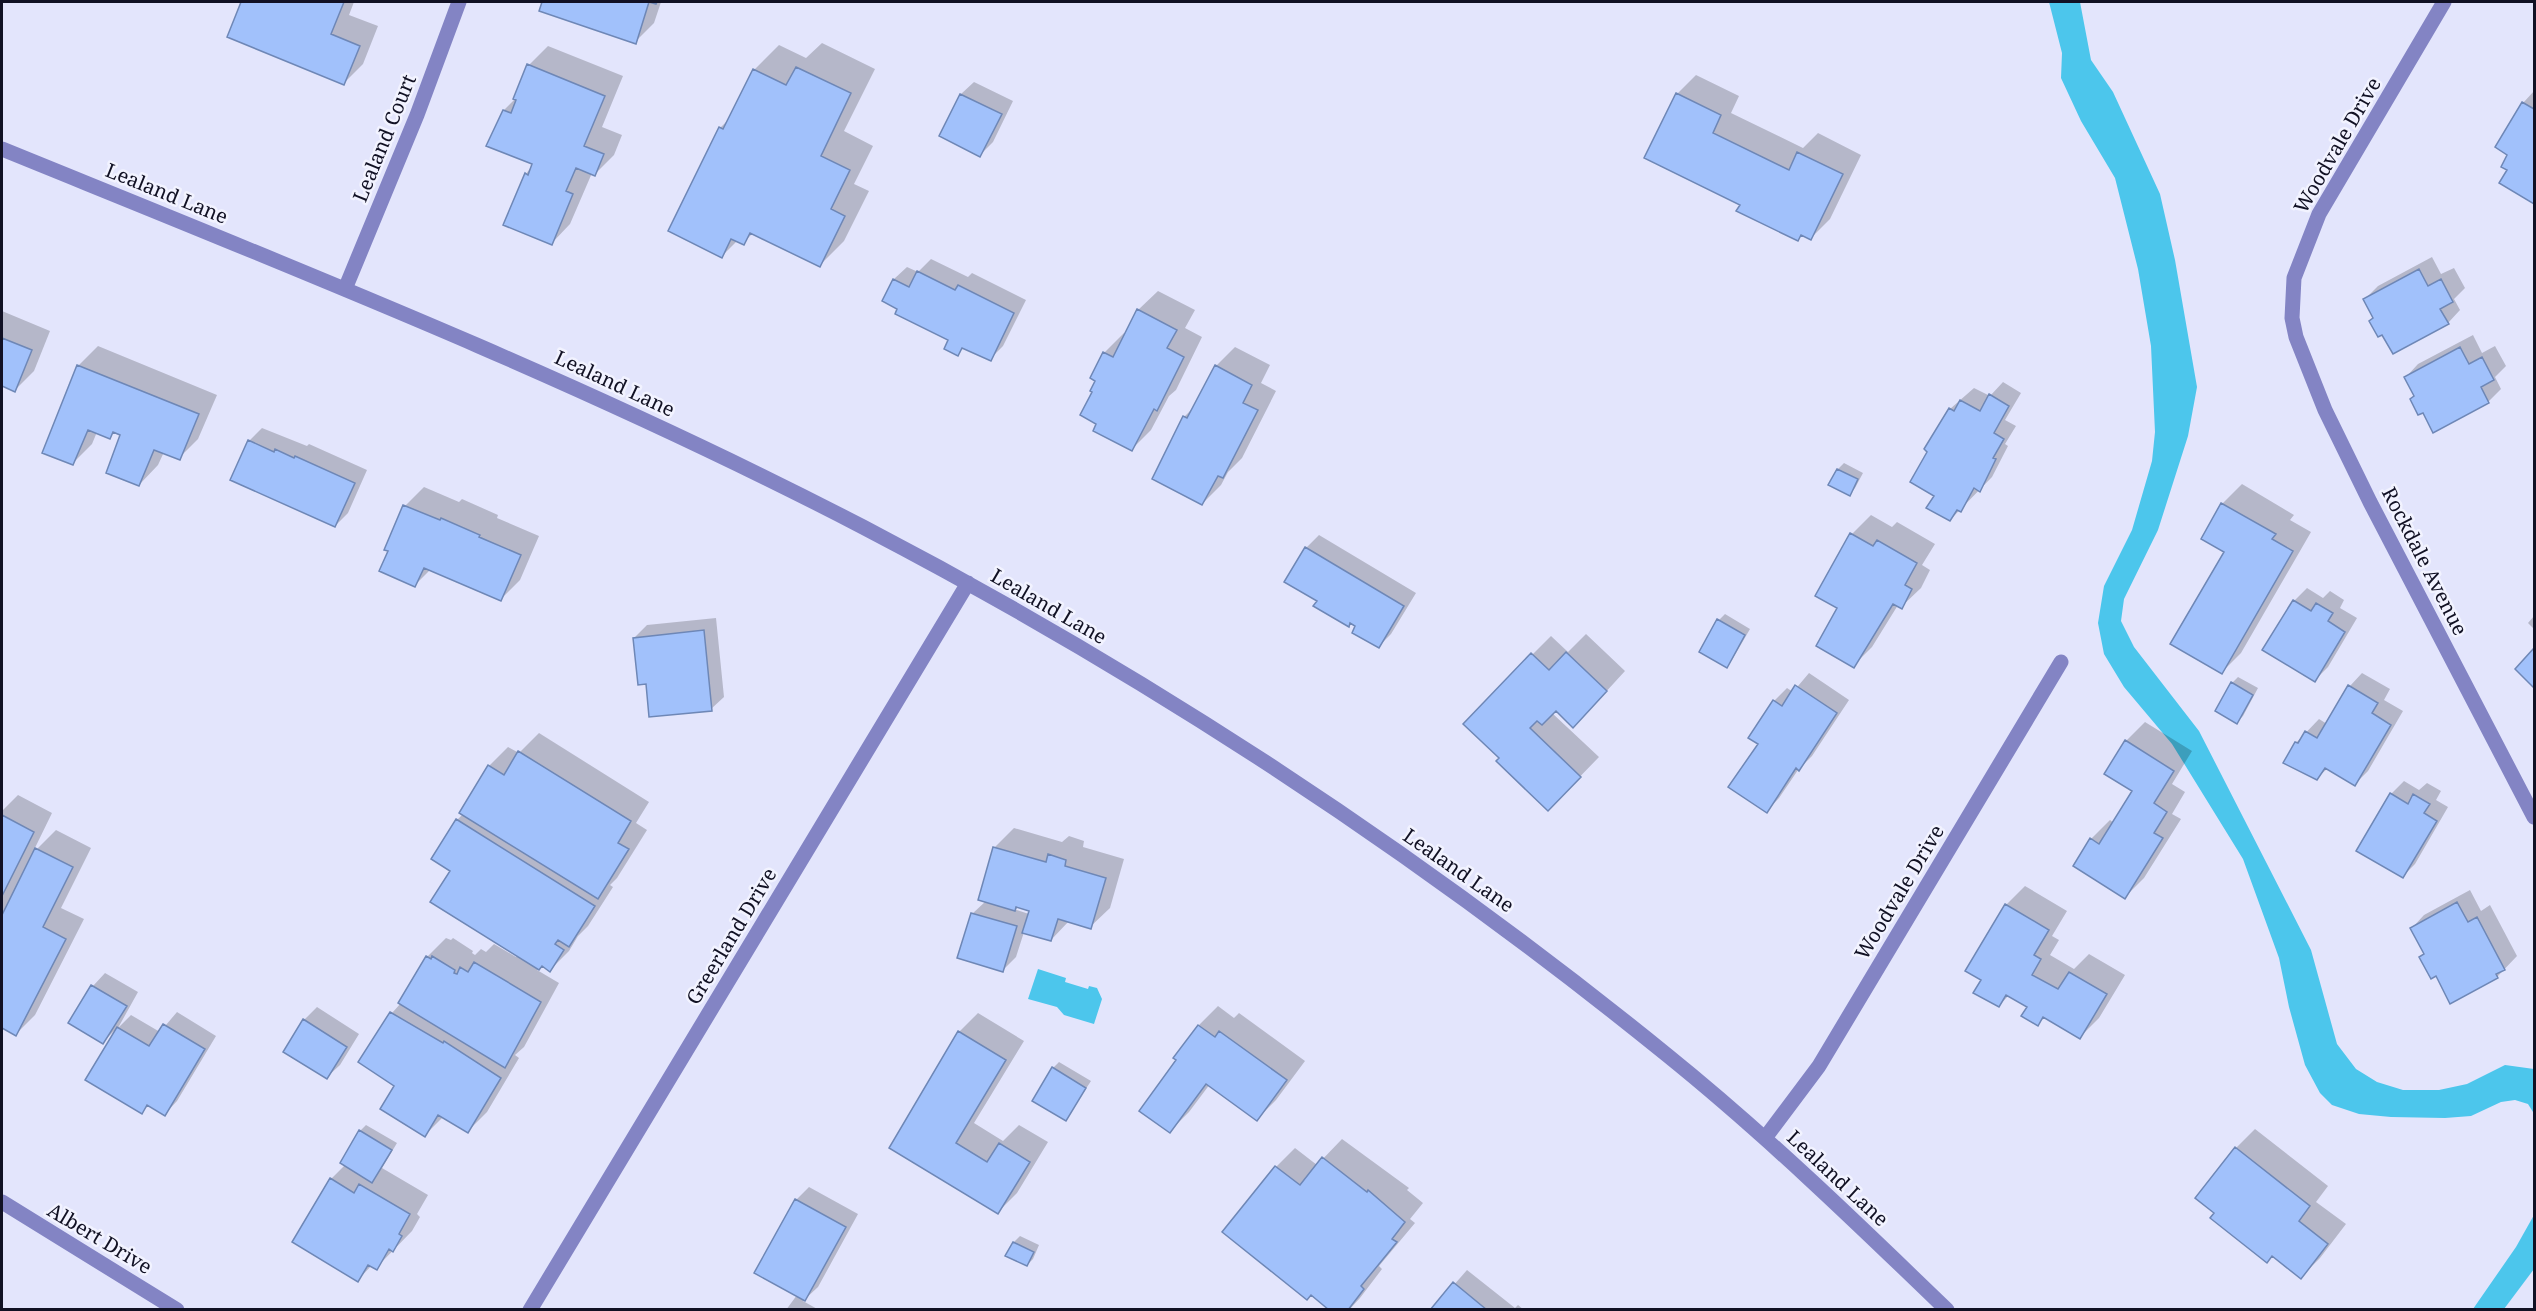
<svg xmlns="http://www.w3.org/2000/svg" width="2536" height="1311" font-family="'Noto Serif',serif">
  <rect width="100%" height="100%" fill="#e3e5fc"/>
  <path fill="#4cc6ec" d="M2049,2H2080L2091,60L2113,92L2160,194L2175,260L2197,387L2188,436L2158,530L2124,599L2121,621L2134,647L2199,731L2311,950L2337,1044L2356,1069L2377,1082L2403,1090H2439L2467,1084L2505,1065L2534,1069V1121L2533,1112L2528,1104L2515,1100L2501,1102L2471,1116L2445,1118L2391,1117L2359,1114L2332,1105L2320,1093L2305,1065L2289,1007L2279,958L2243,859L2172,744L2124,687L2104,654L2098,623L2104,586L2132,530L2152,461L2155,432L2151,346L2138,269L2115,178L2081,121L2061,78L2062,53Z
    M1038,969L1066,978L1065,982L1088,989L1089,986L1097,988L1102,999L1094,1024L1064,1015L1057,1007L1028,999Z
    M2534,1215V1269L2504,1309H2473L2516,1247Z"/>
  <path fill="#0003" fill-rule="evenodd" d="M243,2H354L349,15L378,26L363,64L344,83L229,36Z
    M544,2H661L654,23L635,42L541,11Z
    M822,43L875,69L844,131L873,146L854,184L869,191L844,241L820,265L753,233L743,243L738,240L722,256L720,128L730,118L754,70L779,45L806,58Z
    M548,46L623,76L602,127L622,135L614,155L595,174L592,173L570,224L551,244L505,224L526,174L534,163L504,110L514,100L529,65Z
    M1696,75L1739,96L1731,113L1803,148L1818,133L1861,155L1830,219L1811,238L1803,234L1798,239L1742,204L1677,94Z
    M974,82L1013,101L993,142L980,155L941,136L961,94Z
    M2534,91V202L2501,182L2509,170V154L2497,147L2523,103Z
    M2432,257L2441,274L2454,268L2465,288L2454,299L2460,310L2448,323L2383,333L2365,299L2378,286Z
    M931,259L968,277L972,273L1026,300L1003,346L990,359L964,347L957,354L950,339L884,300L894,279L907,267L918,272Z
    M1158,291L1195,310L1185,328L1202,337L1176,390L1169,396L1151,430L1132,449L1098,423L1094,392L1097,380L1092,377L1105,352L1124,333L1126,335L1138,310Z
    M2,311L50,331L34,371L15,390L2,385Z
    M2473,335L2482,353L2495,346L2506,366L2495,377L2501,389L2488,402L2415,396L2406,377L2418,364Z
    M98,346L217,395L198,439L179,458L164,452L158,465L139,485L122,435L115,431L110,437L97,432L92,444L73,463L44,452L79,365Z
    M1235,347L1270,365L1261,383L1276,391L1242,458L1228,472L1221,485L1202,504L1184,417L1195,406L1216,366Z
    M2003,382L2021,393L2005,420L2016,426L2005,444L2008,446L1992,477L1950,520L1936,496L1950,409L1974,388L1990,396Z
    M262,428L307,446L309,444L367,470L348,513L335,526L249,441Z
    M1844,463L1863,473L1855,488L1849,494L1830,485L1838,469Z
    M2242,484L2294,515L2290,520L2311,532L2241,653L2222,672L2226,551L2203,539L2223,503Z
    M424,487L459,502L462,499L498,515L497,518L539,536L520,580L501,599L431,569L415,585L405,506Z
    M1871,515L1892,527L1897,522L1935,544L1922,565L1930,570L1921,588L1901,607L1898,605L1872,647L1853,666L1839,608L1852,534Z
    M1319,535L1416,593L1391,634L1378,647L1357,626L1306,548Z
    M2307,588L2323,598L2330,591L2344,600L2340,608L2357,618L2328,667L2315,680L2264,650L2294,601Z
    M1725,614L1750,629L1732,660L1726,666L1719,620Z
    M2534,616V629L2528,623Z
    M716,618L724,697L711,709L634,638L647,625Z
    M1586,634L1625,671L1592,707L1556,709L1552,713L1599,757L1567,790L1501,758L1532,655L1551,636L1568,652Z
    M1809,673L1849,700L1812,756L1798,770L1779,798L1767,811L1760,743L1750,737L1774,701L1787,688L1793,692Z
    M2362,673L2390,689L2384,700L2403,711L2368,771L2355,784L2328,768L2317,778L2296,743L2319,719L2327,724L2350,686Z
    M2238,677L2258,688L2243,716L2237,722L2232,683Z
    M2145,722L2192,751L2172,784L2185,792L2172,814L2181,819L2144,878L2125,897L2091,839L2110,820L2114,823L2134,791L2126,741Z
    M539,733L649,802L636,823L647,830L617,878L610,885L613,887L588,926L578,936L569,951L550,970L542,965L537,970L559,983L524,1047L515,1055L519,1058L487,1112L468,1131L443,1117L425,1135L396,1086L360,1062L392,1013L401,1003L427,957L446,938L451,940L453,938L473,951L472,953L475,955L481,949L486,952L494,944L516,957L518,955L452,870L457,820L463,814L489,766L508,747L519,753Z
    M2404,781L2419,790L2427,783L2441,791L2436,800L2448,807L2415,864L2403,876L2391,794Z
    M18,795L52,813L32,854L56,830L91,848L61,908L84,919L35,1015L16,1034L2,1027V811Z
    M1014,828L1062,842L1069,836L1084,841L1083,847L1124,859L1110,908L1090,927L1069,921L1051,940L1024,932L1016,957L1003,970L972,914L986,901L980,899L995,847ZM1018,906L1031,910L1029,914L1014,909Z
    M2025,886L2067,911L2052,936L2059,940L2050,955L2074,969L2089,954L2125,975L2099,1018L2080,1037L2045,1017L2038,1024L2029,1006L2009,995L1999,1006L1983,980L2006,905Z
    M2470,890L2481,911L2490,905L2517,956L2497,977L2421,957L2425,953L2412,928L2424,915Z
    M105,973L138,992L118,1028L131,1015L160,1032L177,1012L216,1036L177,1101L165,1114L149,1105L142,1112L116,1029L103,1042L70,1022L93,986Z
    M1218,1006L1234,1018L1239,1013L1305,1061L1276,1100L1257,1119L1210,1084L1189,1112L1170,1131L1178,1060L1176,1058L1199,1025Z
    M317,1007L359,1034L340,1065L327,1077L304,1020Z
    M978,1013L1024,1041L974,1123L1003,1141L1019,1125L1048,1142L1017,1193L998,1212L891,1147L959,1032Z
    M1059,1062L1091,1081L1066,1119L1053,1068Z
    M366,1125L397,1143L382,1168L428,1195L417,1214L420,1217L412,1231L376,1268L372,1265L358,1280L331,1179L345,1165L360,1131Z
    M2255,1129L2328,1186L2316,1202L2346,1224L2320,1258L2301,1277L2236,1148Z
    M1342,1139L1409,1188L1407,1190L1423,1203L1410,1219L1415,1223L1379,1266L1382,1269L1360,1298L1349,1310H1331L1224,1232L1276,1167L1295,1148L1317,1165Z
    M809,1187L858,1214L818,1287L803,1301L819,1310H786L797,1295L796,1200Z
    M1020,1236L1039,1245L1033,1259L1027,1265L1014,1242Z
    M1467,1270L1515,1308L1518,1305L1524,1310H1432Z"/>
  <path fill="#a1c1fb" stroke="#6e87b6" stroke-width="1.5" d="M241,2H344L331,34L360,46L344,85L227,37Z
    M542,2H657L656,4L649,2L636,44L539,11Z
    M527,64L605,96L584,146L604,154L595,176L576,168L566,191L573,194L552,245L503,225L525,173L528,175L532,164L486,146L503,110L511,113L516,100L513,99Z
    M796,67L851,93L821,156L850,170L831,209L845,216L820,267L750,233L744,245L731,239L722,258L668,231L719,127L723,129L753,69L786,85Z
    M1676,93L1721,115L1713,133L1789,170L1797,152L1843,174L1811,240L1801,235L1798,241L1736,211L1740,205L1644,158Z
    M960,94L1002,114L980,157L939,136Z
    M2522,102L2534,109V204L2499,183L2507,170L2501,167L2507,155L2495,147Z
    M2419,269L2428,286L2441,279L2453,302L2440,309L2449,324L2393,354L2382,335L2378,337L2369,321L2373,318L2363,299Z
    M917,271L955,290L958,285L1014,313L991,361L962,348L958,356L944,349L948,340L895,314L897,309L882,301L893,279L909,287Z
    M1137,309L1177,330L1167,348L1184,357L1157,411L1154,409L1132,451L1093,431L1096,424L1080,415L1092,392L1090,391L1095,381L1090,378L1103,352L1113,357Z
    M2,338L32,350L15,392L2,386Z
    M2460,347L2469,364L2482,357L2494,380L2481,387L2489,403L2433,433L2423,413L2418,415L2410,399L2414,396L2404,377Z
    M77,365L199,414L180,460L154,450L139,486L106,473L120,435L113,432L110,439L88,430L73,465L42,453Z
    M1215,365L1252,385L1243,403L1258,410L1223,478L1218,476L1202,505L1152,479L1183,416L1187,418Z
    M1989,394L2009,406L1994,433L2004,439L1993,458L1996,459L1980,492L1974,488L1961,512L1957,510L1950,521L1926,508L1934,496L1910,482L1927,452L1924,449L1949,408L1954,411L1960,400L1980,411Z
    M248,440L274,452L275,449L294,458L295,456L355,483L335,527L230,480Z
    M1837,469L1858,479L1850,496L1828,485Z
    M2221,503L2276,534L2272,539L2293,551L2222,674L2170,644L2224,552L2201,539Z
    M403,505L440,520L441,518L480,535L479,537L521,555L501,601L424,568L415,587L379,571L388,551L384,550Z
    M1850,533L1873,546L1877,540L1917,563L1905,585L1912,589L1902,609L1893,604L1854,668L1816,646L1837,608L1815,596Z
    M1305,547L1404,606L1379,648L1352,633L1355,626L1350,623L1349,627L1313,606L1317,601L1284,582Z
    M2293,600L2311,611L2316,603L2333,613L2328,621L2345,632L2315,682L2262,650Z
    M1717,619L1745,635L1727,668L1699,652Z
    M704,630L712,711L649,717L646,684L638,685L633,638Z
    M2534,648V688L2515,669Z
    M1566,652L1607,691L1573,728L1556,711L1542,725L1537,721L1530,728L1581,777L1548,811L1496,761L1499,758L1463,724L1531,653L1549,670Z
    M2231,682L2253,695L2237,724L2215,711Z
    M1795,685L1837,713L1799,771L1796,768L1767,813L1728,787L1758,744L1748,738L1773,700L1782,706Z
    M2348,685L2378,703L2372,713L2391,725L2355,786L2325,768L2317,780L2283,763L2295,742L2298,743L2305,731L2317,738Z
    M2125,740L2174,771L2154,803L2167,812L2154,833L2163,838L2125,899L2073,866L2090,838L2099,844L2132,791L2104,774Z
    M518,751L631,821L618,843L629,849L598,899L459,813L488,765L504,775Z
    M2390,793L2408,804L2413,794L2430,804L2424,813L2437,821L2403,878L2356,851Z
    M2,815L34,832L2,896Z
    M456,819L595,906L569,947L558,940L555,944L564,950L550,972L542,966L539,970L430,902L450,871L431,859Z
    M993,847L1046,862L1048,854L1066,860L1065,866L1106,878L1091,929L1058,919L1051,941L1022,933L1029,911L1016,907L1015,911L978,900Z
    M35,848L73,867L43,927L66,939L16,1036L2,1028V915Z
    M2457,902L2468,922L2477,917L2505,970L2496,974L2498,978L2450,1004L2436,976L2431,979L2419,957L2424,954L2410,928Z
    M2005,904L2049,930L2034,955L2041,959L2032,975L2058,989L2069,972L2107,994L2080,1039L2043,1017L2038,1026L2021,1016L2027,1007L2006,995L1999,1007L1973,993L1981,980L1965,971Z
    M971,913L1017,926L1003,972L957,958Z
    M426,956L431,959L432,956L455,970L454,973L457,974L460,967L468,972L474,962L541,1002L505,1068L398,1003Z
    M91,985L127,1006L103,1044L68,1023Z
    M390,1012L443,1043L444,1041L501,1078L468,1133L438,1115L425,1137L380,1109L394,1086L358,1062Z
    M303,1019L347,1047L327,1079L283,1052Z
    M163,1024L205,1049L165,1116L147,1105L142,1114L85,1080L117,1027L149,1046Z
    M1198,1025L1215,1037L1219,1031L1287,1080L1257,1121L1206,1084L1170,1133L1139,1111L1176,1060L1173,1058Z
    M958,1031L1006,1060L956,1143L987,1162L999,1143L1030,1162L998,1214L889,1148Z
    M1052,1067L1086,1088L1066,1121L1032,1101Z
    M359,1130L392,1150L372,1183L340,1163Z
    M2235,1147L2310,1206L2299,1221L2328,1244L2301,1279L2272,1256L2267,1263L2210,1218L2214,1213L2195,1198Z
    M1322,1157L1367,1192L1368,1190L1405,1222L1392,1239L1397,1242L1361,1286L1364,1289L1348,1310H1329L1311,1295L1307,1300L1222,1232L1275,1166L1300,1185Z
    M330,1178L354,1193L359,1184L410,1214L399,1234L402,1236L393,1252L389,1249L377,1270L368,1265L358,1282L292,1242Z
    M795,1199L846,1227L805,1301L754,1273Z
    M1013,1242L1034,1252L1027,1266L1005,1256Z
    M1453,1282L1487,1310H1430Z"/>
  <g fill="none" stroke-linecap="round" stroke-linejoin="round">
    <path stroke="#8384c4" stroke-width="15" d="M2444,2L2319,214L2294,278L2292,318L2296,337L2325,410L2370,502L2534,817
      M2,149C292,267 584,382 863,527C1147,675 1418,853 1667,1055C1765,1134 1856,1222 1947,1310
      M345,289L417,115L459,2
      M1765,1138L1819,1066L2061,662
      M2,1202L177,1310
      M530,1310L968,583"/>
  </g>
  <g text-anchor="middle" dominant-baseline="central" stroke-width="5" stroke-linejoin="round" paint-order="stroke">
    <g font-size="20" fill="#111124" stroke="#f2f3ff">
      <text transform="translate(384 138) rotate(-68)">Lealand Court</text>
      <text transform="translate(2337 145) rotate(-60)">Woodvale Drive</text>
      <text transform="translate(167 193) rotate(22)">Lealand Lane</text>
      <text transform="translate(615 383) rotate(25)">Lealand Lane</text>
      <text transform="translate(2425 561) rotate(63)">Rockdale Avenue</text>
      <text transform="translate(1049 606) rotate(30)">Lealand Lane</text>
      <text transform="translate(1459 870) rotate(35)">Lealand Lane</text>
      <text transform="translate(1899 892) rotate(-59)">Woodvale Drive</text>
      <text transform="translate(731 936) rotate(-59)">Greerland Drive</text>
      <text transform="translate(1838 1178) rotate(43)">Lealand Lane</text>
      <text transform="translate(100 1238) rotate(31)">Albert Drive</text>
    </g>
  </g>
  <rect width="2536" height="1311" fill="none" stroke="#111124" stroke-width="6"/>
</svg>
